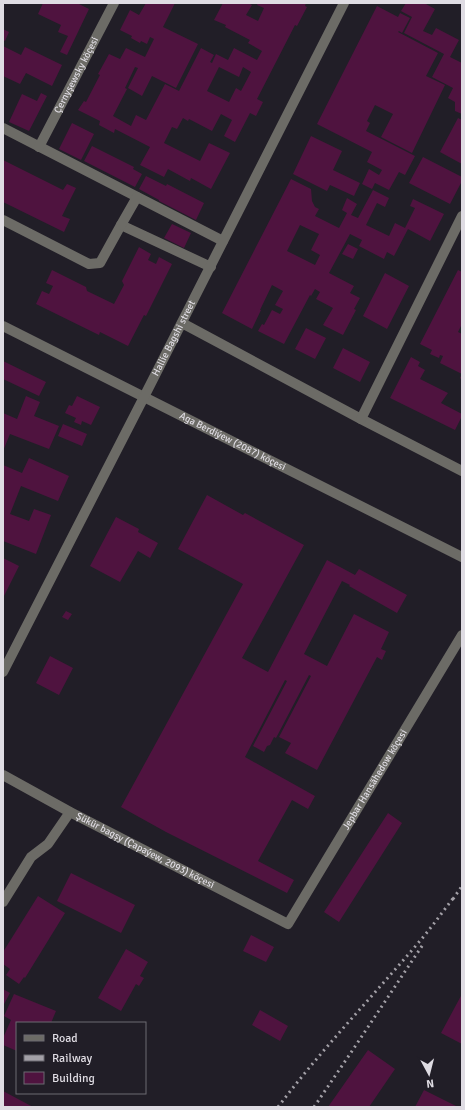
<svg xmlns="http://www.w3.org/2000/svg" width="465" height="1110" font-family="Signika,sans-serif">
  <rect width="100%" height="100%" fill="#211e27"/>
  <path fill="#4f133f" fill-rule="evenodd" d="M43,3H69L72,4V3H77L89,9L67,55L60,52L68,36L58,32L61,25L38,14Z
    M146,3H175L163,27L198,44L176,88L152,76L142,96L128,88L138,68L135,67L125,88L127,89L113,116L131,126L136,115L146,120L165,84L179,91L201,48L214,55L210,62L212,63L216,54L228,60L234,48L257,60L262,51L248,43L250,40L225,27L226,25L214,20L223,3H248L252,5L246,15L258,21L264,8L257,5L258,3H306L305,6L307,7L297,26L295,25L257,99L263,102L256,116L250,113L235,142L224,136L232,120L221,114L212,131L189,119L188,121L183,118L177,129L172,127L164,143L200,161L209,143L230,153L211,189L191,178L190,181L168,169L164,177L140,165L150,147L115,129L114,133L99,125L100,121L78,110L84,101L86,102L100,75L98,74L109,54L120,59L126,48L145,57L154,39L150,37L147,44L141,41L140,43L131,38L132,36L120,30L130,10L139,15ZM219,67L239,77L243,67L251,72L241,91L236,88L229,102L207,91Z
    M406,3H424L435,9L423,31L432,35L436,28L459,40L450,57L462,63V114L455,111V102L448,98L453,88L432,77L444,54L404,33L412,17L401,11Z
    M377,6L398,17L400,13L410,18L402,33L399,31L398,32L438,53L426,76L445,85L412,153L381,137L393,114L375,105L367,121L370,123L366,131L415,156L405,175L399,172L389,190L375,183L372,189L362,184L369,169L379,175L382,170L367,162L372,152L317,124Z
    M3,29L9,32L5,41L3,40Z
    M3,46L21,55L25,47L62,65L52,86L26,73L20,84L3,76Z
    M41,93L47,96L29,131L9,122L22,94L37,101Z
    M458,118L462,120V164L440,152Z
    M72,123L94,134L81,160L59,149Z
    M311,136L342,151L333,170L360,183L354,196L330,185L327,191L293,174Z
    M92,146L134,167L133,169L142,174L135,187L84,161Z
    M423,157L462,177V181L450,204L409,183Z
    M3,160L63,190L67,184L76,188L62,216L70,219L64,232L3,202Z
    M146,176L166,186L167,184L204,203L196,220L159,201V200L139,189Z
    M291,179L311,189L312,201L315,207L319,209L315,216L339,228L347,213L342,210L347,198L357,204L351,215L358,218L373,190L389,198L385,207L377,203L366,225L389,236L395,223L405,228L415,208L410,206L413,199L444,214L430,241L408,229L394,256L387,252L384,259L359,246L362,240L350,234L329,273L354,286L350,293L360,298L354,309L356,310L343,335L323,325L333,308L316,299L320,292L315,289L311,296L310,295L284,344L258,331L262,324L264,325L272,310L280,314L283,309L275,305L283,291L272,285L260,310H261L252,329L222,313ZM300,225L319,234L311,250L320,255L315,265L287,251Z
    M172,224L191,233L184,248L164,238Z
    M348,244L358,249L353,259L342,254Z
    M139,247L151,254L148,260L156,264L159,257L172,264L146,316L144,315L128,346L100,332L99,335L36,304L42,291L49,294L53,286L46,283L52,270L86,287L87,291L114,304L124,285L122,281Z
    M458,270L462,272V324L458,332L462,334V380L460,378L462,374L440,363L443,356L440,355L439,358L430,354L432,350L420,344Z
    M385,273L409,286L387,329L363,316Z
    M306,328L326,338L315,359L295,349Z
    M343,348L370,362L360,382L333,368Z
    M411,357L420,362L418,366L425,370L420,379L448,393L441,403L462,414V416L455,430L390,398Z
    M3,361L46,382L39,396L3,379Z
    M26,396L40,402L34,416L59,426L49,449L10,434L3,451V413L17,419Z
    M77,396L100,407L91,425L82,421L81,425L74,422L76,418L65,413L69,405L72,406Z
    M63,424L87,434L82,446L58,436Z
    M29,458L69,476L58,501L21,486L10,514L29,521L34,509L51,515L36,554L3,541V465L22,473Z
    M207,495L243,515L245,513L304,545L242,658L268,672L327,560L355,575L359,569L407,595L397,613L349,586L350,585L342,581L304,654L327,666L354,614L389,632L381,649L386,651L382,660L377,657L317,770L285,753L291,743L279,737L311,676L309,675L276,738L274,737L270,745L267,746L264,752L253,746L287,681L285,680L245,757L315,796L308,809L292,800L258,861L294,880L287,893L166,832L121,807L243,584L178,549Z
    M116,517L139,529L138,532L158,543L150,558L138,551L120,582L90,566Z
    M3,558L19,566L3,598Z
    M66,611L72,614L68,620L62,617Z
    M50,656L73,668L59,695L36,683Z
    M388,813L402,823L339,922L324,912Z
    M71,873L135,905L121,933L57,901Z
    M38,896L65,913L25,978L24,977L19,984L6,975L10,969L3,964V952Z
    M251,935L274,947L266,962L243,951Z
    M126,949L148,962L140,976L144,978L139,986L136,984L121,1011L98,998Z
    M3,989L10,993L3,1006Z
    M14,994L56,1011L51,1023H17V1051L3,1045V1038L11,1020L4,1016Z
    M462,994V1044L441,1033Z
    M260,1010L288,1026L280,1041L252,1025Z
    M368,1050L395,1069L369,1107H328Z
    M424,1090L458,1107H415Z
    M3,1091L33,1107H3Z"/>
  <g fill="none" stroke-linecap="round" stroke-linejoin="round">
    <g stroke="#6c6b66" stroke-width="10">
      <path d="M3,128L223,241"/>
      <path id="s1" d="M39,147L114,3"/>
      <path d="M3,220L89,264L100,263L121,225L211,267"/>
      <path d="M121,225L137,197"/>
      <path d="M182,323L361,419L462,471"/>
      <path id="s2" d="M3,326L462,557"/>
      <path d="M361,419L462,216"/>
      <path id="s3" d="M3,672L144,397L344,3"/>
      <path id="s4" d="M3,775L70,812L288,924L462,635"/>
      <path d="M3,902L31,857L48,844L70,812"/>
    </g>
    <path stroke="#a3a0a7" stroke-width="3" stroke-dasharray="2 4" stroke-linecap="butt" d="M453,899L462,886
      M278,1107C322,1049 372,997 419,942C432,927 443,911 455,896
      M314,1107L350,1054L424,943"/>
  </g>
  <g text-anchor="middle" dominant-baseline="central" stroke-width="4" stroke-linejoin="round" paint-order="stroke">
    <g font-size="10" fill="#dfdce3" stroke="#211e27">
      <text stroke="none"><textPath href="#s1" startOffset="81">Çernyşewsky köçesi</textPath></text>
      <text stroke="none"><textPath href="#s3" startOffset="375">Hallie Bagshi street</textPath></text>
      <text stroke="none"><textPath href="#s2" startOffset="257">Aga Berdiýew (2087) köçesi</textPath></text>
      <text stroke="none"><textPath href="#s4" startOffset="490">Jepbar Hansähedow köçesi</textPath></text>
      <text stroke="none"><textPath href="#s4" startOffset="161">Şükür bagşy (Çapaýew, 2093) köçesi</textPath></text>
    </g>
  </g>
  <rect width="465" height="1110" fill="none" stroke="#dfdce3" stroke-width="8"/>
  <rect x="16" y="1022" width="130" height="72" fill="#211e27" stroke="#6d6a72"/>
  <rect x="24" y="1035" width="20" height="6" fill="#6c6b66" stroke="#6d6a72"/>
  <text x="52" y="1042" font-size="12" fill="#dfdce3">Road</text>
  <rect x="24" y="1055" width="20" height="6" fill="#a3a0a7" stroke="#6d6a72"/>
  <text x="52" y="1062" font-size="12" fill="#dfdce3">Railway</text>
  <rect x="24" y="1072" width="20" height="12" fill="#4f133f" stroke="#6d6a72"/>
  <text x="52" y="1082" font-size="12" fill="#dfdce3">Building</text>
  <g transform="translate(429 1074) rotate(173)" stroke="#211e27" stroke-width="3" paint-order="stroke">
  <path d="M0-3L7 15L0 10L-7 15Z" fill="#dfdce3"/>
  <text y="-6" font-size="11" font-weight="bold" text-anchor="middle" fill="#dfdce3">N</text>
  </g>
</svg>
